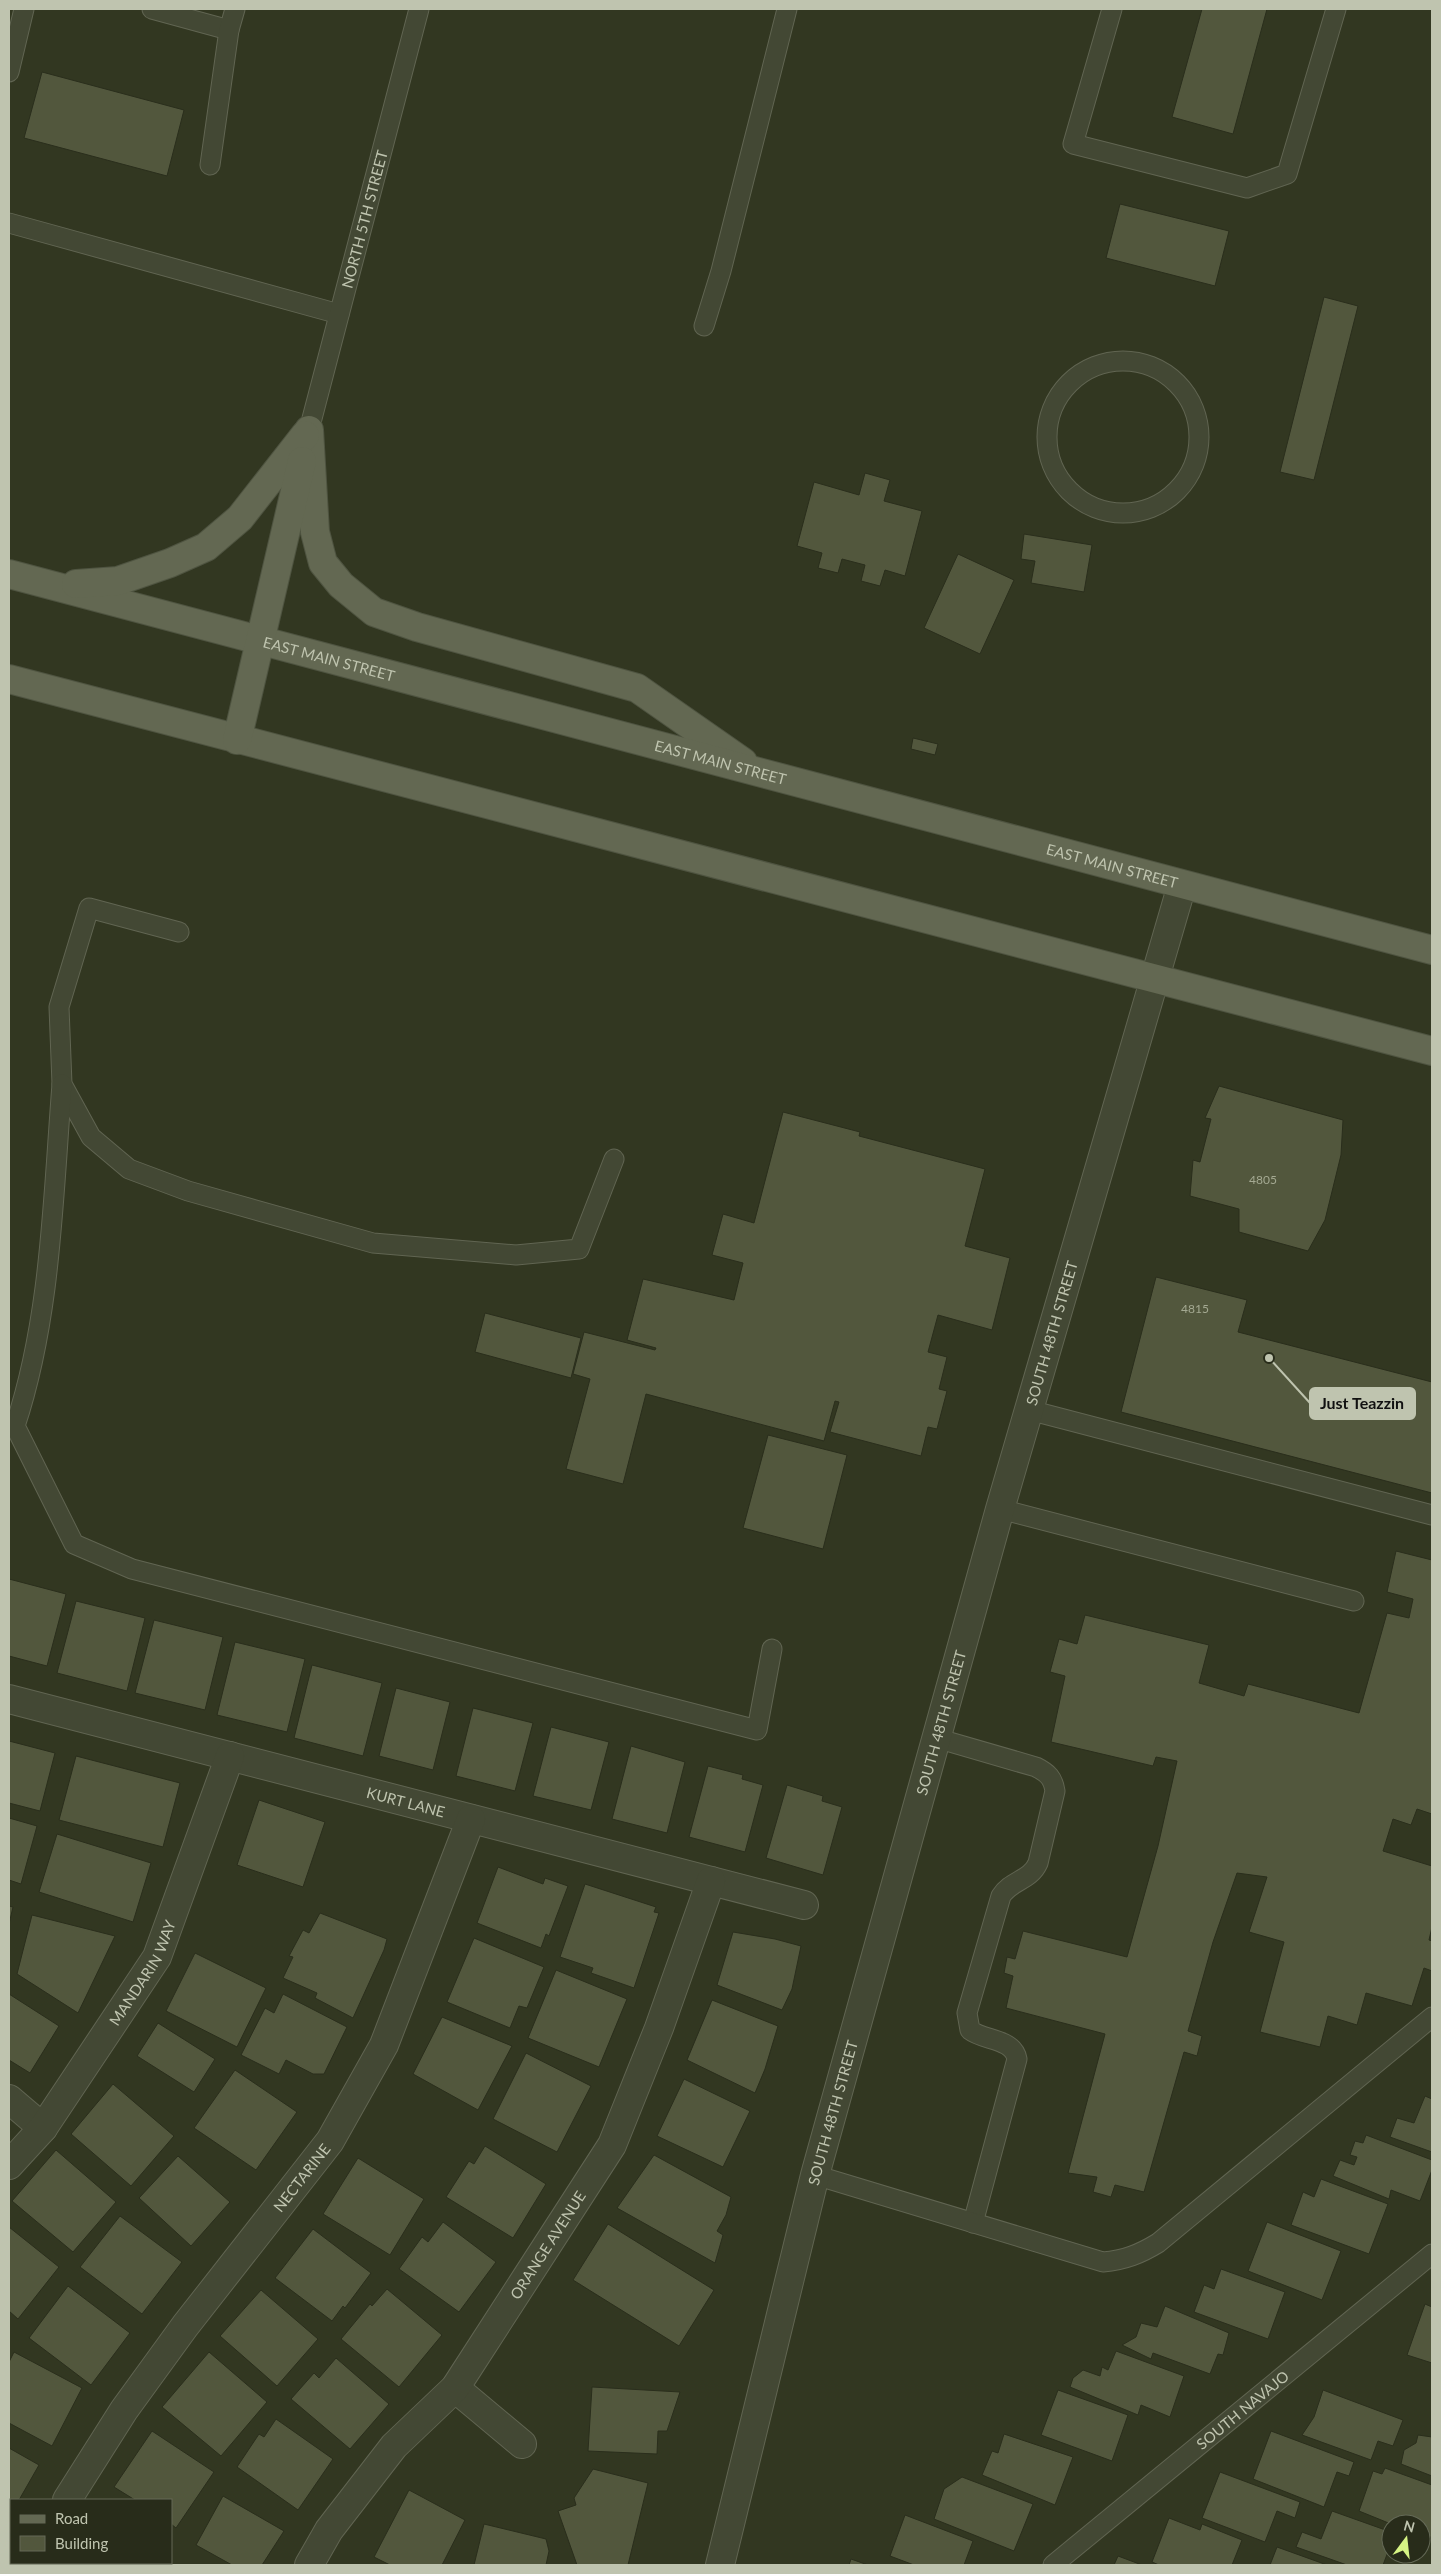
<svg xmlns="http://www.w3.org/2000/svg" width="1441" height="2574" font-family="Lato,sans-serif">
  <rect width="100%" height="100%" fill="#323721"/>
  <path fill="#52573d" stroke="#2a2e1c" d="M1202,9H1267L1233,134L1172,117Z
    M42,72L184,110L167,176L24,138Z
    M1120,204L1229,231L1215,286L1106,258Z
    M1324,297L1358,306L1314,480L1280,472Z
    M865,473L890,480L884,501L922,511L905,576L885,570L880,586L861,581L865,565L842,559L838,573L818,568L822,553L797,546L814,482L859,495Z
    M1024,534L1092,545L1084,592L1031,583L1035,561L1021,559Z
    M958,554L1014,580L980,654L924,628Z
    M913,738L938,744L935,755L911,749Z
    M1219,1086L1343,1120L1341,1155L1325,1220L1308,1251L1239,1232V1209L1190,1196L1193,1160L1200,1162L1211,1119L1205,1118Z
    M783,1112L860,1132L859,1136L985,1169L965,1246L1010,1258L992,1330L938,1315L928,1352L947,1357L939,1389L947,1391L937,1429L928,1427L921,1456L830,1432L839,1402L835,1401L824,1441L646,1394L623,1484L566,1469L590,1379L573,1374L584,1332L655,1350L656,1348L627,1340L643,1279L734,1300L743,1263L712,1255L723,1214L754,1223Z
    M1156,1277L1247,1300L1238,1332L1432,1382V1493L1121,1412Z
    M485,1313L581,1338L571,1378L475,1352Z
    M768,1435L847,1455L823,1549L743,1528Z
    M1396,1551L1432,1560V1814L1417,1809L1411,1825L1393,1819L1383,1851L1432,1866V1927L1429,1940L1432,1941V1971L1424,1968L1412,2006L1366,1993L1357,2025L1328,2016L1320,2047L1260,2032L1284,1942L1249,1932L1267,1877L1237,1873L1213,1942L1188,2031L1202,2036L1197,2056L1184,2052L1144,2192L1115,2185L1111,2197L1093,2192L1097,2177L1068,2173L1105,2034L1006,2008L1013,1976L1004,1973L1007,1957L1015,1959L1023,1931L1127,1957L1158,1846L1177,1761L1156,1757L1153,1766L1051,1742L1065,1676L1050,1672L1059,1639L1077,1644L1085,1615L1209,1645L1199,1683L1244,1696L1248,1684L1359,1713L1387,1613L1409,1618L1413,1599L1387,1592Z
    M9,1579L66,1594L47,1666L9,1656Z
    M76,1601L145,1618L127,1691L57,1673Z
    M154,1620L223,1637L205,1710L135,1693Z
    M235,1642L305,1659L287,1732L217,1715Z
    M312,1665L382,1683L363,1756L294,1738Z
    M396,1688L450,1702L433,1770L379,1756Z
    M473,1708L533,1723L515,1791L456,1776Z
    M551,1727L609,1742L591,1810L533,1796Z
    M9,1741L55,1753L40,1811L9,1803Z
    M631,1746L685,1762L667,1833L612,1819Z
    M76,1756L180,1783L163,1847L59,1820Z
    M708,1766L743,1775L742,1779L763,1785L745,1852L689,1837Z
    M787,1785L823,1796L822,1801L842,1807L823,1875L766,1858Z
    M259,1800L325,1822L303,1887L237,1865Z
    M9,1818L37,1826L21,1884L9,1880Z
    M57,1834L151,1863L133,1922L39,1892Z
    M498,1867L543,1884L545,1878L568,1886L549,1936L546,1934L541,1948L477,1923Z
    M585,1884L656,1907L654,1912L659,1913L634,1988L591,1973L593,1968L560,1957Z
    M9,1906L13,1907L9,1924Z
    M320,1913L387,1939L384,1950L353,2018L315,1998L317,1993L283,1978L293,1957L289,1956L303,1930L309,1933Z
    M32,1915L115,1936L78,2013L17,1974Z
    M733,1932L775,1939L801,1946L792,1989L782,2010L717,1985Z
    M474,1938L544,1967L527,2008L519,2006L510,2028L447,2002Z
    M195,1953L266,1988L237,2047L166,2011Z
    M556,1970L627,1999L599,2067L528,2038Z
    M9,1994L59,2026L30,2073L9,2060Z
    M283,1994L347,2027L324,2074H313L286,2060L279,2074L241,2055L265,2008L274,2013Z
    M712,2000L778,2026L765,2069L755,2093L687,2060Z
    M442,2017L512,2046L478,2110L413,2074Z
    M158,2023L215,2059L194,2092L137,2056Z
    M526,2053L591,2086L557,2152L493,2119Z
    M235,2070L297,2112L256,2170L194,2128Z
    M684,2079L750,2111L723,2167L657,2136Z
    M113,2084L174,2136L131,2186L71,2134Z
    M1425,2096L1432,2099V2152L1390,2137L1397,2118L1414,2123Z
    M1366,2135L1432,2160V2170L1420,2201L1391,2190L1389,2199L1333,2176L1340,2160L1354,2165L1357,2157L1350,2155L1355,2141L1363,2143Z
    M485,2146L546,2184L513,2238L446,2197L469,2161L474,2164Z
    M56,2150L116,2202L73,2252L12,2201Z
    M654,2155L731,2197L726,2215L717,2231L723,2235L715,2263L617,2208Z
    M178,2156L230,2202L191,2246L139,2198Z
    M358,2158L424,2199L390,2255L323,2214Z
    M1321,2179L1388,2204L1369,2254L1291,2225L1303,2192L1314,2197Z
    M120,2216L182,2262L142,2314L80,2267Z
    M443,2222L496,2262L459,2312L399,2269L422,2237L428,2242Z
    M1267,2222L1341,2251L1322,2300L1248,2271Z
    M608,2224L714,2290L679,2346L573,2280Z
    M9,2227L59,2267L18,2319L9,2311Z
    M313,2229L371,2273L345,2308L343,2306L332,2321L275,2278Z
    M1221,2269L1285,2292L1268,2339L1194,2312L1204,2285L1214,2289Z
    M68,2286L130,2333L91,2385L29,2338Z
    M387,2289L442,2335L399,2387L341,2339L370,2304L372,2306Z
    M261,2290L318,2339L277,2386L220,2336Z
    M1425,2304L1432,2307V2363L1407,2355Z
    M1165,2306L1229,2333L1223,2355L1218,2354L1210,2374L1153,2353L1151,2359L1122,2345L1136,2337L1141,2323L1157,2327Z
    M1116,2351L1184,2376L1170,2417L1141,2405L1138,2415L1070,2387L1073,2378L1083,2370L1100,2376L1102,2367L1108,2370Z
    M14,2352L82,2388L52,2446L9,2423V2362Z
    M209,2352L267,2402L221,2456L162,2407Z
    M336,2358L389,2404L350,2449L291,2399L314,2373L319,2378Z
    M592,2387L680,2392L667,2431H658L657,2454L588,2451Z
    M1058,2390L1128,2415L1112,2461L1041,2435Z
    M1323,2390L1403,2420L1393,2446L1378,2441L1371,2460L1302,2435L1314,2417Z
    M276,2419L333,2459L298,2510L237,2467L259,2434L264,2437Z
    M152,2431L214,2472L176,2528L171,2524V2500H135L114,2487Z
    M1271,2431L1354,2462L1349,2476L1337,2472L1324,2507L1253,2479Z
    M1004,2434L1073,2457L1055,2505L982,2475L992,2451L998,2453Z
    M1418,2435L1432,2437V2476L1401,2464L1404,2450L1416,2443Z
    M9,2448L39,2465L19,2500H11V2512L9,2511Z
    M1385,2468L1432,2485V2534L1430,2540L1421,2536V2524H1391L1359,2511L1373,2471L1382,2474Z
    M593,2469L648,2483L628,2565H577L558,2511L576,2505L574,2498Z
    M1220,2472L1300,2502L1295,2518L1277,2511L1265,2542L1202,2518Z
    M962,2477L1033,2504L1014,2551L934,2519L944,2489Z
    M409,2490L465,2520L442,2565H390L374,2557Z
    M223,2496L284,2531L262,2565H232L196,2545Z
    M1332,2511L1391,2532V2544L1383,2565H1347L1296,2547L1302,2532L1321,2539Z
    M905,2515L973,2541L964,2565H914L890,2556Z
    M1169,2518L1200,2530L1202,2524L1242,2540L1232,2565H1159L1152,2562Z
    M484,2524L546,2539L549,2551L546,2565H474Z
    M1277,2547L1327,2565H1270Z
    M1118,2556L1142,2565H1114Z
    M851,2559L868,2565H849Z
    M70,2563H158L156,2565H69Z"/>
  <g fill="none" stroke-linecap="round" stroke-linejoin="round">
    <defs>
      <g id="service">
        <path d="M152,9L229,30"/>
        <path d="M1112,9L1073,144L1247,188L1287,174L1336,9"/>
        <path d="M9,72L24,9"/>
        <path d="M210,165L229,30L235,9"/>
        <path d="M9,223L339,314"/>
        <path d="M704,326L721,271L787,9"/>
        <circle cx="1123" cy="437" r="76"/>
        <path id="s1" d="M309,430L419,9"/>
        <path d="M179,932L89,908L59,1007L62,1084L91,1137L129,1169L188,1191L373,1243L516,1255L579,1249L614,1159"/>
        <path d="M62,1084C53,1198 51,1318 15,1426L74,1544L132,1569L757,1730L772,1649"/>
        <path d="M1029,1410L1432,1515"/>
        <path d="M1000,1509L1354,1601"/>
        <path d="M936,1738L1036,1767C1048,1773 1053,1778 1055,1791L1038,1863C1030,1881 1011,1880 1001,1896L967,2013L970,2030C984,2041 1013,2038 1017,2059L973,2223"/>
        <path d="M815,2175L1103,2262C1125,2260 1140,2254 1158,2243L1432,2017"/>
        <path id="s2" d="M1053,2565L1432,2254"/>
      </g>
      <g id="minor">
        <path id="s3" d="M9,1699L804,1905"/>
        <path d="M9,2099L43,2128"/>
        <path id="s4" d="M9,2165L43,2128L157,1957L230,1756"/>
        <path d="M455,2388L522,2444"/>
        <path id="s5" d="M67,2500L124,2410L185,2326L330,2141L384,2045L471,1819"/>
        <path d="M31,2565L32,2563"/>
        <path id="s6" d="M309,2565L329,2530L394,2446L455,2388L612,2145L659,2028L711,1881"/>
        <path id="s7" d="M720,2565L815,2175L1000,1509L1182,885"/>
      </g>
      <g id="primary">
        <path d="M309,430L315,532L323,563L341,585L374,612L417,627L637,688L743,762"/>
        <path id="s8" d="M9,574L1432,950"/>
        <path d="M76,584L118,581L170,563L206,547L240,518L305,435"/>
        <path d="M9,679L1432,1051"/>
        <path d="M237,740L302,461"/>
      </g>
    </defs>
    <use href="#service" stroke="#616552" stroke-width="21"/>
    <use href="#minor" stroke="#616552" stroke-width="30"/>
    <use href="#primary" stroke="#4f5441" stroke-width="30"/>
    <use href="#service" stroke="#434834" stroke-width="19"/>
    <use href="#minor" stroke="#434834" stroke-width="28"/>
    <use href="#primary" stroke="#636852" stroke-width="28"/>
  </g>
  <g text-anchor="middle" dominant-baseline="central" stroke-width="5" stroke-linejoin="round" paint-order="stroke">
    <g font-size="12" fill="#a4a992">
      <text x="1263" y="1179">4805</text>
      <text x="1195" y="1308">4815</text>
    </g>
    <g font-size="15" fill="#bfc4af" stroke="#282c1a">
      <text stroke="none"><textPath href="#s1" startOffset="218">NORTH 5TH STREET</textPath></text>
      <text stroke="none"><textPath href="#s8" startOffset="331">EAST MAIN STREET</textPath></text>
      <text stroke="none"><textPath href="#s8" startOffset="736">EAST MAIN STREET</textPath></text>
      <text stroke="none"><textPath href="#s8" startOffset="1141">EAST MAIN STREET</textPath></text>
      <text stroke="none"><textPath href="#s7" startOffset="1276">SOUTH 48TH STREET</textPath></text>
      <text stroke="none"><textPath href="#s7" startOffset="871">SOUTH 48TH STREET</textPath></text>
      <text stroke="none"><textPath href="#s3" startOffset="410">KURT LANE</textPath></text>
      <text stroke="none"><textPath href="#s4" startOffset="235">MANDARIN WAY</textPath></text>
      <text stroke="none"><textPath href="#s7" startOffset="466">SOUTH 48TH STREET</textPath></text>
      <text stroke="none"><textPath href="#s5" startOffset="399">NECTARINE</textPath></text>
      <text stroke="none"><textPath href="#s6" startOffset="401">ORANGE AVENUE</textPath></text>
      <text stroke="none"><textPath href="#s2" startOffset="245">SOUTH NAVAJO</textPath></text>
    </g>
  </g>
  <path fill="none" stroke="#bfc4af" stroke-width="2" d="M1269 1358L1310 1403"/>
  <circle fill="#bfc4af" stroke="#282c1a" stroke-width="2" cx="1269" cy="1358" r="5"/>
  <rect fill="#bfc4af" stroke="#bfc4af" stroke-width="2" x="1310" y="1388" width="105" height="31" rx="5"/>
  <g font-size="16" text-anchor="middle" font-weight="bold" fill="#111">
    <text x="1362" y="1409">Just Teazzin</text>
  </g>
  <rect width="1441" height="2574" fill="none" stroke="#bfc4af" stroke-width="20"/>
  <rect x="10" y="2499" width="162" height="65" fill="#282c1a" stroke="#646956"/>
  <rect x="20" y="2515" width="25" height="8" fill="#636852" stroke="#646956"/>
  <text x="55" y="2524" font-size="15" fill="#bfc4af">Road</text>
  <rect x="20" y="2536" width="25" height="15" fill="#52573d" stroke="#646956"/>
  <text x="55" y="2549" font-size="15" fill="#bfc4af">Building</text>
  <g transform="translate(1406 2539) rotate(15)"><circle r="24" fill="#282c1a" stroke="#646956"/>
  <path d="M0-4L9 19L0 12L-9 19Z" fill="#d6f484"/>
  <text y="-8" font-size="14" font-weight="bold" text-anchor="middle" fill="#bfc4af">N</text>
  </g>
</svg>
